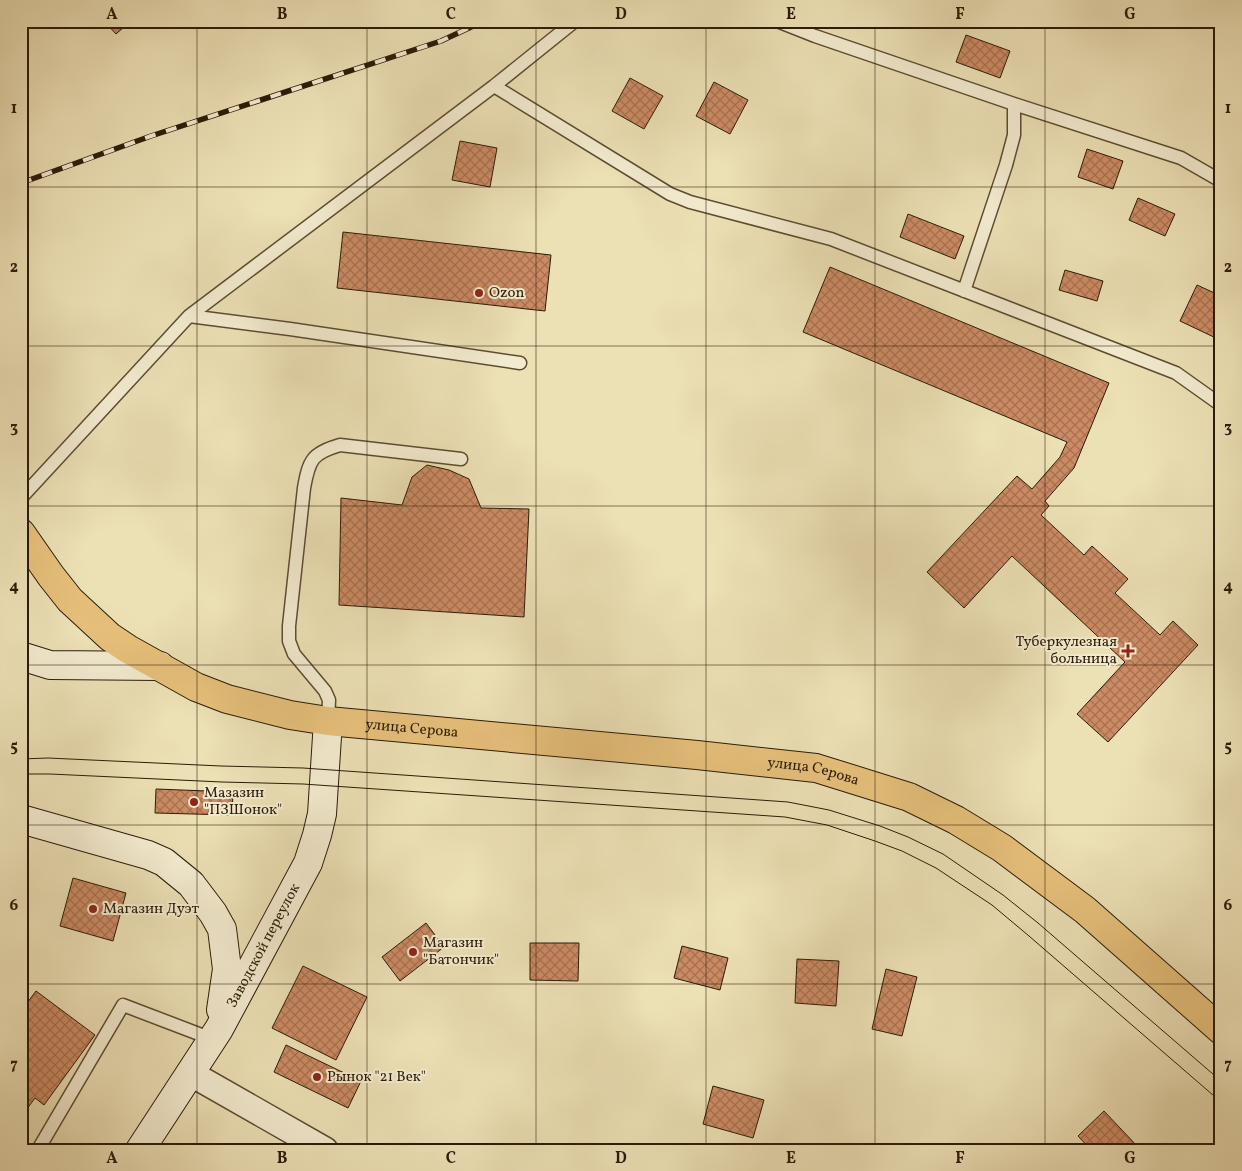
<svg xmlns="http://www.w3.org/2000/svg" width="1242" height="1171" font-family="Vollkorn,serif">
  <defs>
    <pattern id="building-cross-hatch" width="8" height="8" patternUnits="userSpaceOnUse" patternTransform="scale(1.25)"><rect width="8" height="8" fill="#cc8b64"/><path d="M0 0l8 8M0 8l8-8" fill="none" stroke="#a67150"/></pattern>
  </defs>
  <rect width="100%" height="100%" fill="#ece0b5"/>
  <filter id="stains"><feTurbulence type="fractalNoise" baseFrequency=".004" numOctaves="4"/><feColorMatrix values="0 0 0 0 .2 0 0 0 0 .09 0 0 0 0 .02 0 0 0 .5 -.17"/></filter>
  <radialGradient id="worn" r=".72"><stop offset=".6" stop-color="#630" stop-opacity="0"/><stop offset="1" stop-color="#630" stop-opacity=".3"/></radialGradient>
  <path fill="url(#building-cross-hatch)" stroke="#2c1b07" d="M104,21H131L116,34Z
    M833,21H853L850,28Z
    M966,35L1010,51L1000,78L956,62Z
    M630,78L663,96L644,129L612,111Z
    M714,82L748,100L730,134L696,116Z
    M460,141L497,148L490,187L452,180Z
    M1087,149L1123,161L1113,189L1078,177Z
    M1138,198L1175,214L1165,236L1129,220Z
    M908,214L964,236L955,259L900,237Z
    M343,232L551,255L545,311L337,288Z
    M830,267L1109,383L1074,468L1045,501L1049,506L1041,515L1084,555L1092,546L1128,579L1115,593L1160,635L1173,621L1198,645L1108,742L1077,714L1125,662L1012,556L964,608L927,572L1017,476L1032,489L1060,457L1067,442L803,332Z
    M1065,270L1103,281L1097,301L1059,290Z
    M1197,285L1221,296V332L1218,339L1180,321Z
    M427,465L449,470L469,479L481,508L529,509L524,617L339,605L341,498L402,505L412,477Z
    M156,789L233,792L232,815L155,813Z
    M73,878L126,893L113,941L60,926Z
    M426,923L444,947L400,981L382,957Z
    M530,943H579L578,981L530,980Z
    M682,946L728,958L720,990L674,978Z
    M797,959L839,961L836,1006L795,1003Z
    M303,966L367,997L336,1060L272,1028Z
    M886,969L917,977L902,1036L872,1029Z
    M36,991L95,1035L44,1105L35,1098L21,1117V1011Z
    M286,1045L361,1081L348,1108L274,1072Z
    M713,1086L764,1100L753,1138L703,1124Z
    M1104,1111L1138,1147L1135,1150H1091L1078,1136Z"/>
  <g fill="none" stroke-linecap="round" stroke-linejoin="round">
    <defs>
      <path id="service" d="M777,21L815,36L1014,104L1181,158L1221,181
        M494,86L670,194L690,202L831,239L1176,373L1221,405
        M964,291L1006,165L1014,135V104
        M189,316L494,86L575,21
        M21,498L189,316L290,329L520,363
        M328,721L329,700L325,691L294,654L289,641V626L304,488C309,460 312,453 340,445L461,459
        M40,1150L39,1148L123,1005L212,1039"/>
      <path id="minor" d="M190,1073L325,1150"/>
      <g id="secondary">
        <path d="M21,656L50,665L160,666"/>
        <path d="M21,819L148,855L164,862L191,884L213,913L222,929L227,969L221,1010"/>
        <path id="s1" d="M140,1150L219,1029L308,863L317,835L322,814L328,721"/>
      </g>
      <g id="primary">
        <path id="s2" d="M21,533L51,576L70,600L110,637L128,649L196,687L227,699L290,715L328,721L697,755L816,768L909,797L956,820L1002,848L1085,910L1221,1030"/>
      </g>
    </defs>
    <use href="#service" stroke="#5c4c32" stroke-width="15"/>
    <use href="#minor" stroke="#5c4c32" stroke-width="28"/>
    <use href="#secondary" stroke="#2c1b07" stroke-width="30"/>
    <use href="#primary" stroke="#2c1b07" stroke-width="30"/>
    <use href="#service" stroke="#f3ebcf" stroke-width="12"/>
    <use href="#minor" stroke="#f3ebcf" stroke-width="25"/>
    <use href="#secondary" stroke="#f3ebcf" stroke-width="28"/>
    <use href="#primary" stroke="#e6c07a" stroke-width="28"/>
    <path stroke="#2c1b07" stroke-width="1" d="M21,759L48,758L221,766L303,768L788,802L829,810L880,826L908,837L943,854L1003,895L1038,923L1221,1081
      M21,774H50L222,782L303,784L785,817L827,825L875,841L902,851L936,868L992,905L1029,936L1221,1102"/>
    <defs>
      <path id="rail" d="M21,183L151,136L441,41L484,21"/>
    </defs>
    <use href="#rail" stroke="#2c1b07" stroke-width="5.5"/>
    <use href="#rail" stroke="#f3ebcf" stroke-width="4" stroke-dasharray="11" stroke-linecap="butt"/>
  </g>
  <path fill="none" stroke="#2c1b07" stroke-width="1" stroke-opacity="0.55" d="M197,21V1150M367,21V1150M536,21V1150M706,21V1150M875,21V1150M1045,21V1150M21,187H1221M21,346H1221M21,506H1221M21,665H1221M21,825H1221M21,984H1221"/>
  <g fill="#8f2418" stroke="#f3ebcf" stroke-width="2">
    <circle cx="479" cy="293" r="5"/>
    <path d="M1125.5 643.5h5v5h5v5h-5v5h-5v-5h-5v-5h5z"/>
    <circle cx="194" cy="802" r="5"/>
    <circle cx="93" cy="909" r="5"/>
    <circle cx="413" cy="952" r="5"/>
    <circle cx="317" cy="1077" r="5"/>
  </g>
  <g text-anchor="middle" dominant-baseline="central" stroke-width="4" stroke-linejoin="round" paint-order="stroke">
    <g font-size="15" fill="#2c1b07" stroke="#f3ebcf" text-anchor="start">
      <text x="489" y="293">Ozon</text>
      <text x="1117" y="642" text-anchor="end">Туберкулезная<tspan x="1117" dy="17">больница</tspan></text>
      <text x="204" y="793">Мазазин<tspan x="204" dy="17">"ПЗШонок"</tspan></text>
      <text x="103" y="909">Магазин Дуэт</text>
      <text x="423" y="943">Магазин<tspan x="423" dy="17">"Батончик"</tspan></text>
      <text x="327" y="1077">Рынок "21 Век"</text>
    </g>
    <g font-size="15" fill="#2c1b07" stroke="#f3ebcf">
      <text stroke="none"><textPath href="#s2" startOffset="458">улица Серова</textPath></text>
      <text stroke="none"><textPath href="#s2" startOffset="862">улица Серова</textPath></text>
      <text stroke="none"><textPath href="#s1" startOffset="239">Заводской переулок</textPath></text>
    </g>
  </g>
  <rect width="1242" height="1171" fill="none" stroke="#ece0b5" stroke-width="55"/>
  <rect x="28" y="28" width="1186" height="1116" fill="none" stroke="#2c1b07" stroke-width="2"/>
  <g font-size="16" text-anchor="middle" font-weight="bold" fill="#2c1b07">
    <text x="112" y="19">A</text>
    <text x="282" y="19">B</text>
    <text x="451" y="19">C</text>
    <text x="621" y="19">D</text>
    <text x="791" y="19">E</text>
    <text x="960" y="19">F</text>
    <text x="1130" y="19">G</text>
    <text x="14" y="113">1</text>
    <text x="1228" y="113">1</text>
    <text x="14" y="272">2</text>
    <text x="1228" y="272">2</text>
    <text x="14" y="432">3</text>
    <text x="1228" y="432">3</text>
    <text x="14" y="591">4</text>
    <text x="1228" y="591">4</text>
    <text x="14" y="751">5</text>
    <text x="1228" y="751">5</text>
    <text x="14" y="910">6</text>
    <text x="1228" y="910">6</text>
    <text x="14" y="1069">7</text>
    <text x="1228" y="1069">7</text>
    <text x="112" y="1163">A</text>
    <text x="282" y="1163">B</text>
    <text x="451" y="1163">C</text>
    <text x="621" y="1163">D</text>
    <text x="791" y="1163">E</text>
    <text x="960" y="1163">F</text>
    <text x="1130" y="1163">G</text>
  </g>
  <rect width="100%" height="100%" filter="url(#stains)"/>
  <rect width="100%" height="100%" fill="url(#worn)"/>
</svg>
